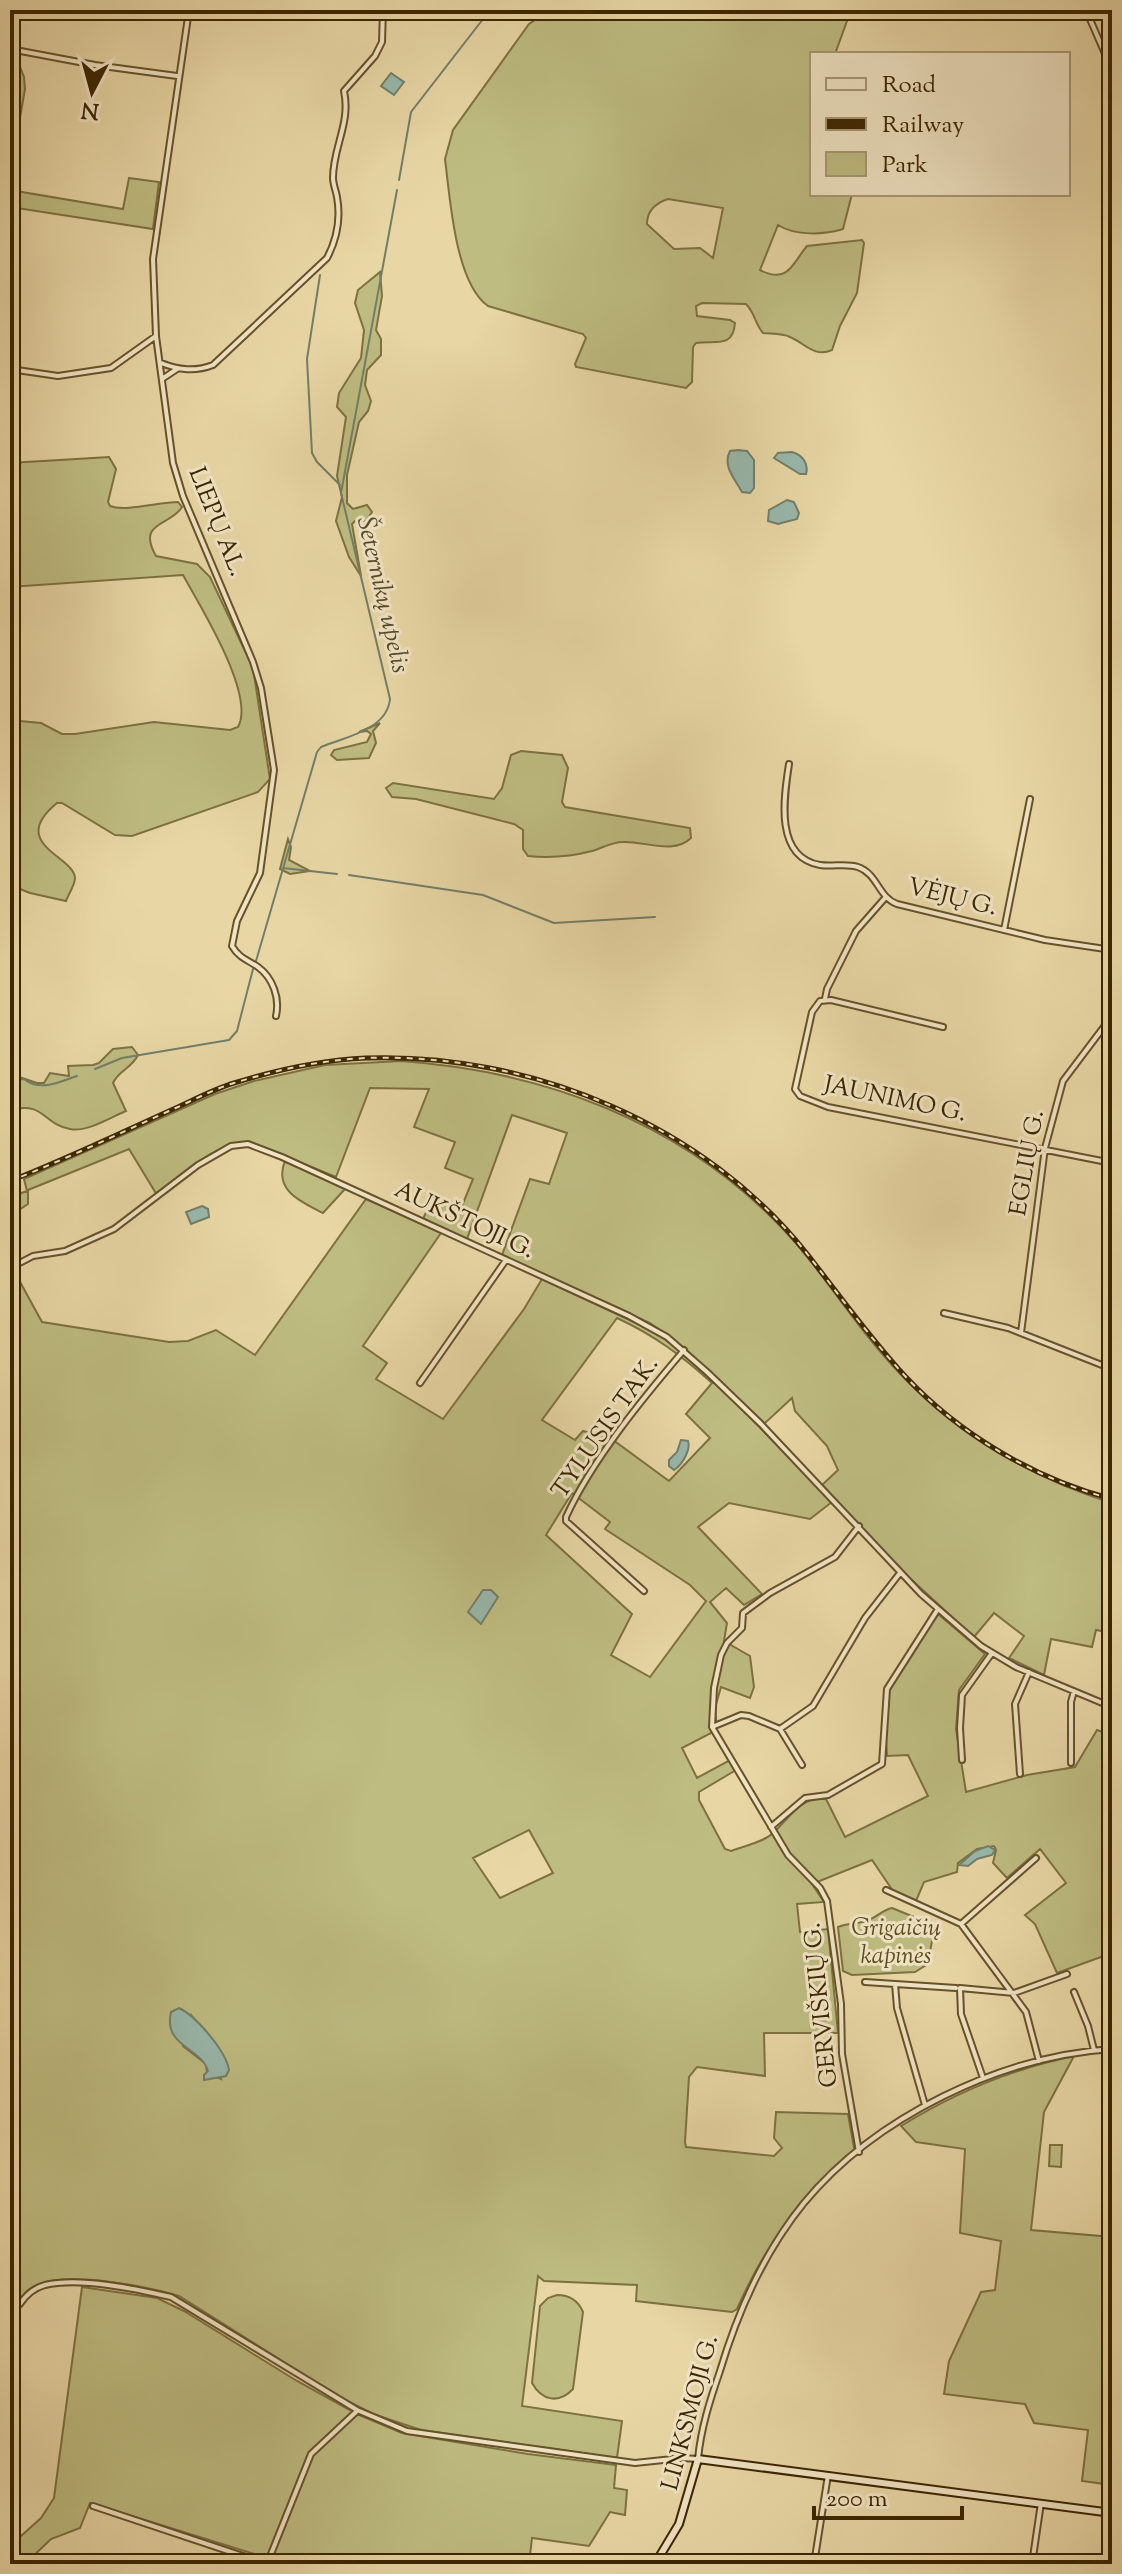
<svg xmlns="http://www.w3.org/2000/svg" width="1122" height="2574" font-family="'Sorts Mill Goudy',serif">
  <rect width="100%" height="100%" fill="#e8d6a5"/>
  <filter id="stains"><feTurbulence type="fractalNoise" baseFrequency=".0025" numOctaves="4"/><feColorMatrix values="0 0 0 0 .2 0 0 0 0 .09 0 0 0 0 .02 0 0 0 .5 -.17"/></filter>
  <radialGradient id="worn" r=".72"><stop offset=".6" stop-color="#630" stop-opacity="0"/><stop offset="1" stop-color="#630" stop-opacity=".3"/></radialGradient>
  <path fill="#bebc81" stroke="#7d7141" stroke-width="2" fill-rule="evenodd" d="M550,10H851L835,54H812V194H852L843,229C824,235 795,236 778,225L760,270C789,285 793,262 807,246L862,240L864,243L857,293L840,326L832,350C814,358 805,343 790,337C782,333 772,334 763,333C755,324 755,313 746,304L702,303L696,306L697,316L730,320L735,323C733,349 715,340 696,343L693,347L692,382L686,388L576,367L575,364L586,338L583,334L488,306C455,283 450,197 445,159L453,130L529,24ZM668,199L723,208L713,258L700,248L674,249L647,224C647,211 656,203 668,199Z
    M10,59L18,62L24,77L25,89L10,175Z
    M129,178L159,182L153,229L10,207V190L123,209Z
    M380,272L382,296L376,330L381,339V355L367,370L365,385L371,401L368,411L359,422L347,475V503L353,509L367,505L372,512L366,521H355L352,524L361,576L349,557L336,521L342,497L337,476L346,417L337,407L339,393L361,358L364,330L355,303L358,290Z
    M109,457L116,469L108,502L110,506C126,512 159,502 178,502L182,507C171,526 136,521 156,556L197,564L210,577L253,668L270,779L258,792L132,836L115,835L62,803H57C7,844 74,856 75,878C75,885 68,895 66,901L30,893L10,885V720L41,723L62,734H75L154,722L230,730L238,727C256,695 200,606 183,575L10,587V463Z
    M380,723L373,731L376,743L369,758L337,760L331,755L334,750L367,742L371,734L367,731L359,732Z
    M521,751L562,755L568,768L562,802L565,807L690,828L691,838C674,855 644,841 623,842C612,842 602,848 592,851C573,856 548,858 528,856L523,849V830L514,824L416,799L392,797L386,788L393,783L494,799L502,788L511,755Z
    M288,839L291,847L289,860L310,871L290,874L280,869Z
    M132,1047L138,1055C132,1068 118,1071 113,1083L126,1111C111,1117 86,1133 70,1129C42,1124 45,1101 10,1110V1074L37,1083H44L50,1073L69,1076L68,1066L93,1065L99,1063L113,1049Z
    M401,1061C544,1071 680,1122 780,1226C817,1264 844,1309 878,1349C940,1424 1020,1474 1112,1503V1633L1096,1630L1092,1647L1051,1639L1044,1675L1009,1658L1024,1636L994,1613L974,1637L903,1572L822,1485L838,1470L827,1446L795,1411L792,1398L764,1424L692,1355L672,1338L650,1323L502,1255L530,1179L549,1184L567,1133L512,1115L467,1239L423,1219L434,1195L462,1206L473,1179L445,1168L455,1142L414,1127L429,1089L370,1088L336,1177L250,1142C218,1140 181,1176 157,1195L129,1149L28,1190V1204L10,1216V1197L27,1191L24,1179L215,1094L254,1081L325,1065Z
    M285,1161L345,1189L323,1213C301,1202 273,1190 285,1161Z
    M366,1199L441,1233L363,1346L387,1363L376,1379L443,1419L524,1309L542,1279L651,1330L673,1345L735,1402L832,1502L810,1519L729,1503L698,1527L762,1594L744,1605L726,1588L710,1602L727,1623L724,1641L750,1656L754,1687L750,1698L721,1687L715,1708L717,1730L682,1748L697,1778L730,1760L736,1770L699,1792V1800L725,1849L731,1851C744,1846 764,1842 773,1833C790,1818 800,1796 826,1799L845,1837L928,1796L908,1755L887,1756C886,1736 883,1714 888,1693C892,1672 925,1633 938,1614L985,1654L959,1690L956,1729L966,1792L1027,1775L1075,1767L1097,1730L1112,1735V1953L1057,1973L1035,1924L1025,1915L1066,1883L1040,1849L1007,1878L993,1863L996,1850L994,1846L977,1849L958,1863L957,1872L924,1882L916,1901L893,1891L872,1860L812,1884L824,1902L797,1904L800,1932L828,1929L838,2033H764L765,2076L697,2067L689,2077L685,2142L686,2147L774,2156L782,2148L774,2138L776,2112L848,2114L855,2153C799,2198 766,2244 737,2309L732,2312L636,2301L637,2285L544,2281L538,2276L522,2406L622,2421L617,2458L421,2430L373,2414L336,2395L179,2296C146,2286 72,2272 39,2284C30,2287 25,2292 20,2300L10,2290V1271L13,1269L42,1322L169,1342L188,1341L216,1330L255,1355ZM617,1318C654,1335 682,1356 712,1383L686,1414L710,1438L669,1481L613,1440L583,1431L575,1440L542,1420ZM572,1493L610,1522L605,1529L690,1585L706,1601L650,1677L611,1655L632,1614L546,1535ZM529,1830L553,1873L500,1898L473,1858ZM191,2015L206,2033L221,2079L207,2073L206,2064L183,2046Z
    M892,1908L931,1924L933,1935L928,1964L915,1972L852,1975L843,1971L838,1927C847,1923 856,1924 866,1921C876,1918 882,1910 892,1908Z
    M1074,2056L1044,2112L1031,2230L1112,2237V2485L1082,2481L1088,2430L1034,2423L1025,2404L944,2394L949,2361L981,2292L995,2290L1001,2241L960,2233L965,2149L916,2142L901,2126C956,2092 1011,2069 1074,2056Z
    M1050,2145H1062L1061,2167L1049,2166Z
    M82,2287L157,2298L184,2311L297,2381L357,2414L402,2433L528,2454L616,2465L614,2488L627,2490L625,2515L610,2512L589,2546L532,2538L529,2564H277V2561L90,2503L80,2528L51,2539L25,2564H10V2546L41,2518L54,2498Z
    M557,2295C569,2295 578,2300 583,2312L573,2389C559,2404 542,2401 532,2383L540,2306L548,2298Z"/>
  <path fill="#98b8ac" stroke="#737e68" stroke-width="2" d="M391,73L404,82L394,95L381,86Z
    M738,450L747,451L754,460V488L750,493L742,492C735,479 722,466 730,451Z
    M792,452C802,455 809,463 806,474H800L774,458L778,453Z
    M787,500L794,502L799,513L797,519L778,524L768,521L769,510Z
    M202,1206L208,1209L209,1217L191,1224L186,1212Z
    M681,1440L688,1441C691,1450 682,1465 674,1470L669,1466V1460L677,1452Z
    M483,1590H491L498,1597L481,1624L468,1612Z
    M988,1846L995,1850L992,1855L977,1859L968,1866L959,1865L975,1851Z
    M179,2008C196,2016 226,2051 229,2070L226,2076L204,2080V2075L208,2071C201,2047 163,2047 171,2012Z"/>
  <g fill="none" stroke-linecap="round" stroke-linejoin="round">
    <path stroke="#737e68" stroke-width="2" d="M399,180L411,112L490,10
      M320,275L307,359L312,453L317,462L340,485
      M283,868L337,874
      M349,875L483,895L554,923L655,917
      M256,961L317,752L321,747C345,737 387,730 390,699L341,493L397,190
      M95,1069L122,1058L229,1040L237,1031L253,969
      M10,1087L17,1080L24,1079C40,1092 59,1082 77,1076"/>
    <defs>
      <path id="minor" d="M189,10L153,259L156,336L173,463L183,496L253,662L261,688L274,770L260,873L237,921L232,946C239,958 248,960 258,967C273,978 280,998 276,1016
        M1086,10L1112,70
        M10,49L95,65L177,76
        M161,363C179,370 195,372 213,365L327,258C337,239 341,219 337,197C336,191 333,184 333,178C333,147 351,123 344,91L375,56L382,42L383,10
        M10,369L58,376L111,368L156,336
        M162,379L177,369
        M789,764C784,797 774,857 820,865C833,867 846,863 858,867C878,874 878,897 897,904L1045,940L1112,950
        M1004,930L1030,799
        M825,999L827,989L856,931L885,898
        M943,1027L831,1000L820,1001L812,1012L795,1089L800,1096L828,1107L1112,1163
        M10,1268L33,1256L65,1251L114,1229L198,1165L231,1146L248,1144L282,1157L629,1316L667,1337L707,1372L761,1424L921,1594L981,1646L1016,1667L1112,1707
        M944,1313L1008,1328L1112,1369
        M1021,1333L1045,1148L1063,1081L1112,1016
        M420,1383L506,1260
        M859,1526L835,1557L770,1593L743,1613L742,1628L727,1643L721,1655L714,1688L712,1727L788,1855L820,1888L827,1901L841,2004L842,2054L859,2152
        M644,1591L566,1521V1517C592,1460 643,1398 684,1350
        M712,1727L741,1715L749,1716L780,1729L802,1765
        M780,1729L813,1706L865,1618L900,1573
        M962,1760L960,1728L962,1695L992,1653
        M1071,1763V1702L1074,1691
        M1020,1774L1015,1704L1029,1672
        M771,1827L805,1798L828,1795L882,1764L887,1689L938,1609
        M886,1890L961,1924L1026,2012L1039,2061
        M961,1924L1036,1858
        M865,1982L956,1988
        M895,1984L897,2008L925,2105
        M1074,1992L1088,2026L1094,2050
        M983,2078L961,2014L960,1988L1014,1993L1067,1974
        M20,2304C26,2295 34,2288 45,2285C80,2277 136,2289 171,2297L357,2410L407,2431L635,2463L682,2458L698,2459C701,2428 710,2400 720,2371C738,2311 764,2252 804,2203C875,2117 1001,2056 1112,2049
        M93,2506L267,2564
        M267,2564L311,2454L357,2411
        M814,2564L828,2475
        M1032,2564L1041,2503"/>
      <path id="secondary" d="M655,2564L679,2524L698,2459L1112,2513"/>
    </defs>
    <use href="#minor" stroke="#67522a" stroke-width="8"/>
    <use href="#secondary" stroke="#3c2601" stroke-width="10"/>
    <use href="#minor" stroke="#f0e4c4" stroke-width="4"/>
    <use href="#secondary" stroke="#f0e4c4" stroke-width="6"/>
    <defs>
      <path id="rail" d="M10,1181C64,1160 116,1135 169,1111C190,1102 211,1090 234,1083C276,1070 321,1060 366,1058C530,1052 706,1125 808,1255C840,1296 870,1338 905,1376C959,1434 1035,1479 1112,1499"/>
    </defs>
    <use href="#rail" stroke="#3c2601" stroke-width="5"/>
    <use href="#rail" stroke="#f0e4c4" stroke-width="2" stroke-dasharray="6" stroke-linecap="butt"/>
  </g>
  <g text-anchor="middle" dominant-baseline="central" stroke-width="6" stroke-linejoin="round" paint-order="stroke">
    <g font-size="24" fill="#3c2601" stroke="#f0e4c4">
      <text transform="translate(216 522) rotate(68)">LIEPŲ AL.</text>
      <text transform="translate(952 898) rotate(14)">VĖJŲ G.</text>
      <text transform="translate(895 1100) rotate(12)">JAUNIMO G.</text>
      <text transform="translate(1028 1163) rotate(-80)">EGLIŲ G.</text>
      <text transform="translate(464 1221) rotate(25)">AUKŠTOJI G.</text>
      <text transform="translate(606 1428) rotate(-55)">TYLUSIS TAK.</text>
      <text transform="translate(822 2005) rotate(-96)">GERVIŠKIŲ G.</text>
      <text transform="translate(691 2413) rotate(-75)">LINKSMOJI G.</text>
    </g>
    <g font-size="24" font-style="italic" fill="#5c4c21" stroke="#f0e4c4">
      <text x="896" y="1929">Grigaičių<tspan x="896" dy="28">kapinės</tspan></text>
    </g>
    <g font-size="26" font-style="italic" fill="#534a2c" stroke="#f0e4c4">
      <text transform="translate(382 595) rotate(77)">Šeternikų upelis</text>
    </g>
  </g>
  <rect width="1122" height="2574" fill="none" stroke="#e8d6a5" stroke-width="40"/>
  <rect x="12" y="12" width="1098" height="2550" fill="none" stroke="#3c2601" stroke-width="4"/>
  <rect x="20" y="20" width="1082" height="2534" fill="none" stroke="#3c2601" stroke-width="2"/>
  <rect x="810" y="52" width="260" height="144" fill="#f0e4c4" stroke="#a89876" stroke-width="2"/>
  <rect x="826" y="78" width="40" height="12" fill="#f0e4c4" stroke="#a89876" stroke-width="2"/>
  <text x="882" y="92" font-size="24" fill="#3c2601">Road</text>
  <rect x="826" y="118" width="40" height="12" fill="#3c2601" stroke="#a89876" stroke-width="2"/>
  <text x="882" y="132" font-size="24" fill="#3c2601">Railway</text>
  <rect x="826" y="152" width="40" height="24" fill="#bebc81" stroke="#a89876" stroke-width="2"/>
  <text x="882" y="172" font-size="24" fill="#3c2601">Park</text>
  <g transform="translate(92 92) rotate(186)" stroke="#f0e4c4" stroke-width="6" paint-order="stroke">
  <path d="M0-6L14 30L0 20L-14 30Z" fill="#3c2601"/>
  <text y="-12" font-size="22" font-weight="bold" text-anchor="middle" fill="#3c2601">N</text>
  </g>
  <path d="M814 2506v12h148v-12" fill="none" stroke="#3c2601" stroke-width="4"/>
  <text x="826" y="2506" font-size="24" fill="#3c2601" stroke="#f0e4c4" stroke-width="6" paint-order="stroke">200 m</text>
  <rect width="100%" height="100%" filter="url(#stains)"/>
  <rect width="100%" height="100%" fill="url(#worn)"/>
</svg>
